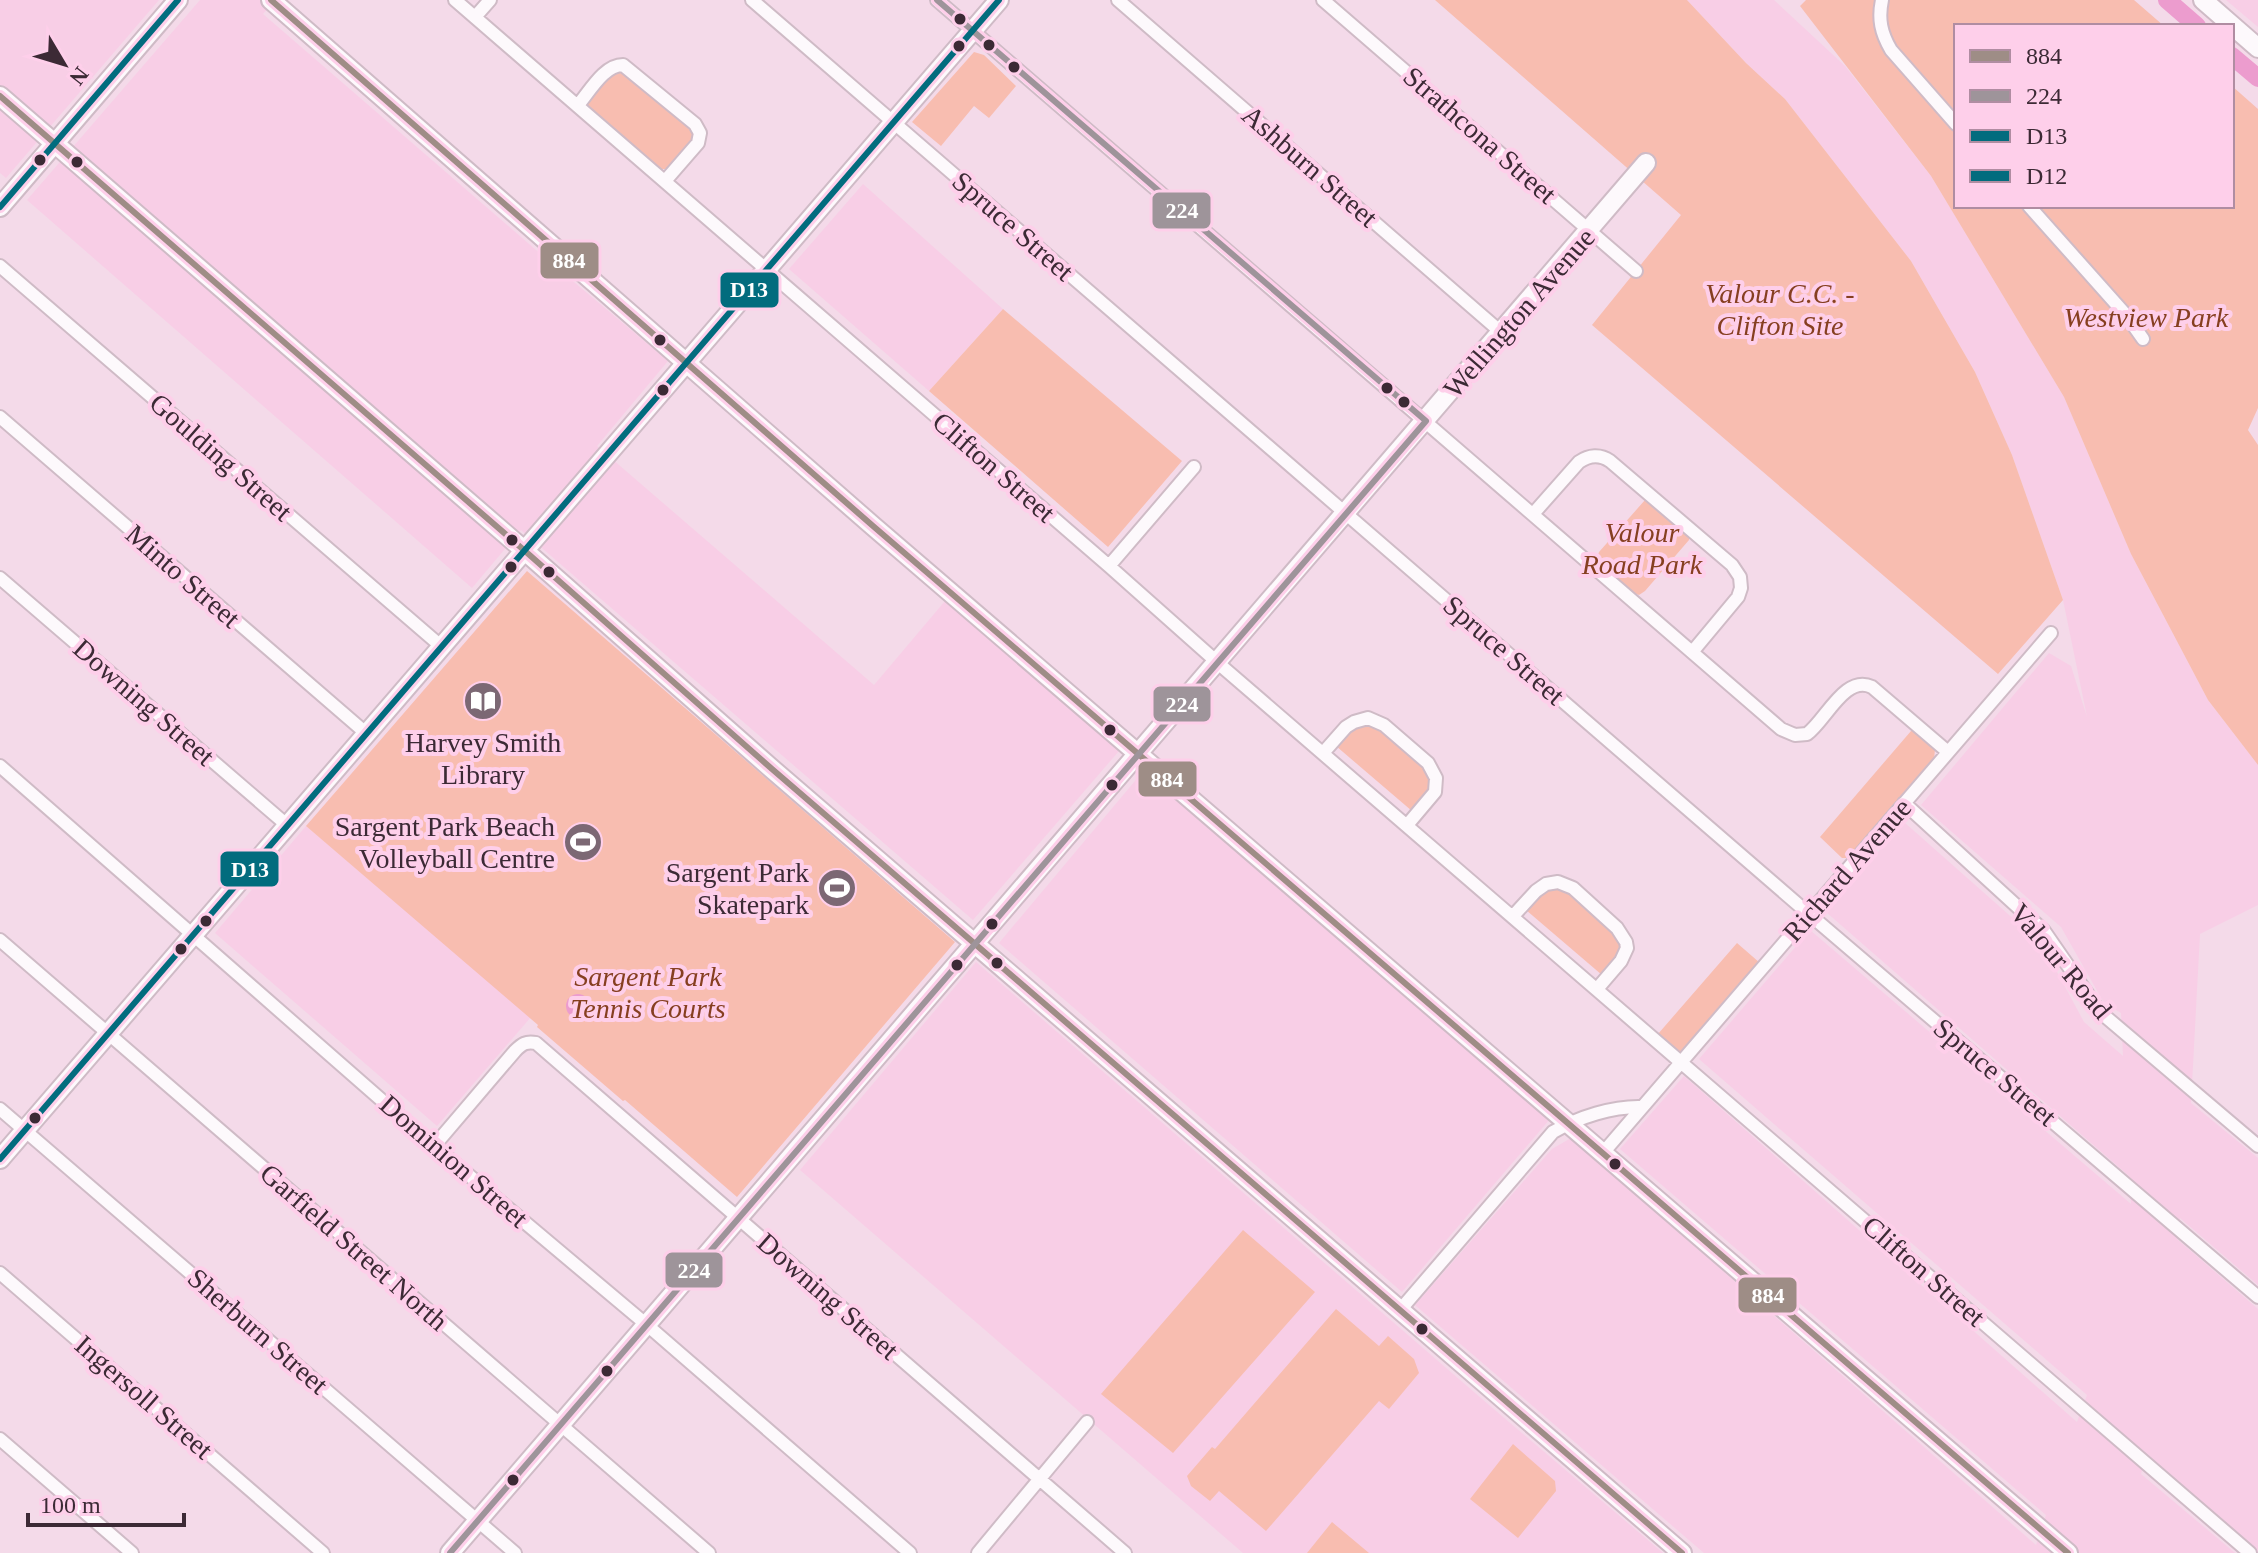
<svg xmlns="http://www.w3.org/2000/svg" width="2258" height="1553" font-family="'Times New Roman',serif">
  <rect width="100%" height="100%" fill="#f4dae9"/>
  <path fill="#f8cee6" d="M0,0H159L6,178L0,173Z
    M200,0H275L263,14L543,256L668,361L597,446L874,685L945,601L1119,751L973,920L521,530L472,588L27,200Z
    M1687,0H1774L1845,66L1931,176L2064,397L2131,554L2208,700L2258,765V905L2200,934L2191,1103L2258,1158V1285L2180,1218L2177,1239L2258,1309V1552L2146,1455L2141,1474L2235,1553H1704L1415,1305L1552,1149L1571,1138L2036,1545L2046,1515L1620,1149L1684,1076L2077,1422L2087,1395L1699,1059L1810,930L2131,1204L2129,1176L1826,912L1904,822L2042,944L2084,1022L2123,1056L2121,1013L2104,1003L2061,927L1921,805L2049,653L2071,666L2087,717L2063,600L2012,455L1975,372L1911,261L1785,99L1746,63Z
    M2226,0H2258V27Z
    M863,184L1003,309L929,391L789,269Z
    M1145,769L1550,1119L1402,1292L999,943Z
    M306,826L531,1017L437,1126L215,933Z
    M976,962L1489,1405L1663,1553H1243L800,1170Z"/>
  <path fill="#f8bdb0" d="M1435,0H1687L1746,63L1785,99L1911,261L1975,372L2012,455L2063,600L1998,674L1592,325L1681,215Z
    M1806,0H2134L2164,26H1956V206H2232V86L2258,109V408L2248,430L2258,445V765L2208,700L2131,554L2064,397L1931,176L1800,6Z
    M974,52L984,55L1016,86L989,118L974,106L941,146L912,122Z
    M621,70L690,125L694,133L693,140L671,166L665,169H657L588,108L587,103L614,71Z
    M1003,309L1182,461L1108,547L929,391Z
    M1645,500H1649L1689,535V540L1645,591L1639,595L1634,593L1598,562L1597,558L1599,552Z
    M527,571L955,942L737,1197L625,1100L623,1101L537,1027L538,1025L306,826Z
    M1364,723L1378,726L1425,767L1429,777V788L1412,811L1336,746L1348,732Z
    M1911,731H1915L1933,747L1935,750L1934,759L1848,858H1842L1820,837Z
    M1559,888C1574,894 1624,931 1620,949C1618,959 1609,968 1602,975L1526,910L1546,889Z
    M1737,943L1760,963L1681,1054L1658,1034Z
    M1243,1230L1315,1292L1173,1453L1101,1394Z
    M1336,1309L1379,1346L1388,1336L1414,1359L1419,1373L1389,1409L1379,1401L1266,1531L1219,1491L1210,1501L1191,1486L1187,1476L1212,1447L1215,1449Z
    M1513,1444L1555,1481L1556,1491L1518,1538L1470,1499Z
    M1332,1522L1369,1553H1307Z"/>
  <path fill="#ec9cce" d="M566 1006a12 12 0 1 1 24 0a12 12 0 1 1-24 0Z"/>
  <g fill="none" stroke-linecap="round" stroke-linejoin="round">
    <path stroke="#ec9cce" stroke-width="18" d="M2167,0L2197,26
      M2232,56L2258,78"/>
    <defs>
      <path id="street" d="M455,0L1109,566L1226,670L2250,1553
        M752,0L1809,914L2258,1297
        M937,0L1781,729L1795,735L1807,734C1826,720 1845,674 1872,687L1948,752
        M1118,0L1502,333
        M1323,0L1636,271
        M1882,0C1878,19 1881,33 1891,50L1956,124
        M475,17L490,0
        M578,105C590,91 604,65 623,65L695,124L700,133L698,143L665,181
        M2029,206L2126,315L2143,339
        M0,266L442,647
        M0,417L367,734
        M1533,514L1579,462C1589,455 1600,454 1610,461L1732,565L1740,577L1741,588L1738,597L1693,651
        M1109,566L1194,467
        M0,578L288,826
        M1323,753L1346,727L1354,722L1368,718L1384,725L1428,763L1436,778L1435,792L1408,824
        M0,766L434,1146L647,1325L910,1553
        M1904,803L2044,931L2100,1012L2258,1146
        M1513,916L1536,891L1546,884L1558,882L1573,888L1617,928L1626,942L1627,948L1621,961L1597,989
        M0,940L709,1553
        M0,1109L515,1553
        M434,1146L515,1051C522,1044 526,1041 536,1043L1125,1553
        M1602,1154L2051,633
        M0,1273L323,1553
        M1401,1309L1553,1132C1579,1117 1613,1106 1642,1107
        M0,1439L132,1553
        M978,1553L1087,1422"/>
      <path id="secondary" d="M271,0L873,526L2068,1553
        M2203,0L2258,48
        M0,96L525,551L772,769L1682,1553
        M0,207L178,0
        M0,1159L999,0
        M450,1553L1646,163"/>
    </defs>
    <use href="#street" stroke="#cfbbc6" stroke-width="16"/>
    <use href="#secondary" stroke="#cfbbc6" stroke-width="22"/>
    <use href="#street" stroke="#fdf9fc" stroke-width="12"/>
    <use href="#secondary" stroke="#fdf9fc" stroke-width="18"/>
    <defs>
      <path id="bus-1" d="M271,0L873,526L2068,1553
        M0,96L525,551L772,769L1682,1553"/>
      <path id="bus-2" d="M937,0L1426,421
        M450,1553L1426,421"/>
      <path id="bus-3" d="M0,1159L999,0"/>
      <path id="bus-4" d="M0,207L178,0"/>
    </defs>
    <use href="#bus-1" stroke="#fecfea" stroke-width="12"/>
    <use href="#bus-2" stroke="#fecfea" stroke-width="12"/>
    <use href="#bus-3" stroke="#fecfea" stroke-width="12"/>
    <use href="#bus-4" stroke="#fecfea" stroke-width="12"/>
    <use href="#bus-1" stroke="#9e8d86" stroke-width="6"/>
    <use href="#bus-2" stroke="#9e949a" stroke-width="6"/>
    <use href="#bus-3" stroke="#026c7e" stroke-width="6"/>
    <use href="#bus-4" stroke="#026c7e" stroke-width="6"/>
  </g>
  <defs>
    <symbol id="library-disc" viewBox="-11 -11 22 22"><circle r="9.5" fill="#7c6874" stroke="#fecfea"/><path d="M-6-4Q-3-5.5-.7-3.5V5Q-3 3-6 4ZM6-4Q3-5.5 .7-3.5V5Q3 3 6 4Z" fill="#fff"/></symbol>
    <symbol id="stadium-disc" viewBox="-11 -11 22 22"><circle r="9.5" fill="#7c6874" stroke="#fecfea"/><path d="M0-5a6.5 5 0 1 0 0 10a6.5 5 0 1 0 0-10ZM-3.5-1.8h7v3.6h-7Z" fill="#fff"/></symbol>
  </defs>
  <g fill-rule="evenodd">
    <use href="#library-disc" x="461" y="679" width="44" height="44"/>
    <use href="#stadium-disc" x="561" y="820" width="44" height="44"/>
    <use href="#stadium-disc" x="815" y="866" width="44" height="44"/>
  </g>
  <g fill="#3c2a35" stroke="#fecfea" stroke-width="3">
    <circle cx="960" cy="19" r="7"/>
    <circle cx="989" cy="45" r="7"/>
    <circle cx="959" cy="46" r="7"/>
    <circle cx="1014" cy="67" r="7"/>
    <circle cx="40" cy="160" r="7"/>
    <circle cx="77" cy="162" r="7"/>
    <circle cx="660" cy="340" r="7"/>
    <circle cx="1387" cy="388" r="7"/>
    <circle cx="663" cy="390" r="7"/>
    <circle cx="1404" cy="402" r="7"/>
    <circle cx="512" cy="540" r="7"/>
    <circle cx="511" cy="567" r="7"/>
    <circle cx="549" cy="572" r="7"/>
    <circle cx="1110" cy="730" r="7"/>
    <circle cx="1112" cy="785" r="7"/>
    <circle cx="206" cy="921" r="7"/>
    <circle cx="992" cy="924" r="7"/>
    <circle cx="181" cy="949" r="7"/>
    <circle cx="997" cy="963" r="7"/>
    <circle cx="957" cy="965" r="7"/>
    <circle cx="35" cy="1118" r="7"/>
    <circle cx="1615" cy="1164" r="7"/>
    <circle cx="1422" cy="1329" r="7"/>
    <circle cx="607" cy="1371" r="7"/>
    <circle cx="513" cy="1480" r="7"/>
  </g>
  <g text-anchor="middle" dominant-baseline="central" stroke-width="8" stroke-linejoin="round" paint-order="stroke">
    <g font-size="28" fill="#3c2a35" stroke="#fecfea">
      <text transform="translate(1480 135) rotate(41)">Strathcona Street</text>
      <text transform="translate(1310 166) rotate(41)">Ashburn Street</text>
      <text transform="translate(1013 226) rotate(41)">Spruce Street</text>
      <text transform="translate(1519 313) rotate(-49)">Wellington Avenue</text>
      <text transform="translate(221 457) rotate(41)">Goulding Street</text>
      <text transform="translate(994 467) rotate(41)">Clifton Street</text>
      <text transform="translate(183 576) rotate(41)">Minto Street</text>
      <text transform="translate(1504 650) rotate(41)">Spruce Street</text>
      <text transform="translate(144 702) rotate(41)">Downing Street</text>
      <text transform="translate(1847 870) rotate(-49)">Richard Avenue</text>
      <text transform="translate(2061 961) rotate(50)">Valour Road</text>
      <text transform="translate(1995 1072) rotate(40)">Spruce Street</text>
      <text transform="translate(454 1161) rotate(41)">Dominion Street</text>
      <text transform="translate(354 1247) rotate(41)">Garfield Street North</text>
      <text transform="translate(1924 1271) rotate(41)">Clifton Street</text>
      <text transform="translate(828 1296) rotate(41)">Downing Street</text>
      <text transform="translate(258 1331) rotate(41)">Sherburn Street</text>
      <text transform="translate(144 1397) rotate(41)">Ingersoll Street</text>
    </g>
    <g font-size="28" font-style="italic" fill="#863f20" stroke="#fecfea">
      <text x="1780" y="293">Valour C.C. -<tspan x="1780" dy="32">Clifton Site</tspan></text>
      <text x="2146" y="317">Westview Park</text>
      <text x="1642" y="532">Valour<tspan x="1642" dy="32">Road Park</tspan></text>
      <text x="648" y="976">Sargent Park<tspan x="648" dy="32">Tennis Courts</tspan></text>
    </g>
    <g font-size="28" fill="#3c2a35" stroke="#fecfea" text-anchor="end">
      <text x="483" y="742" text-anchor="middle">Harvey Smith<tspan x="483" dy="32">Library</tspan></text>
      <text x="555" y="826">Sargent Park Beach<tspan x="555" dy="32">Volleyball Centre</tspan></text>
      <text x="809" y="872">Sargent Park<tspan x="809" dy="32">Skatepark</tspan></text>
    </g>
  </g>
  <g stroke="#fecfea" stroke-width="3">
    <rect x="1151" y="191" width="61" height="39" rx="8" fill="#9e949a"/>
    <rect x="539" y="241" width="61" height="39" rx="8" fill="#9e8d86"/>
    <rect x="719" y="271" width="61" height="38" rx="8" fill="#026c7e"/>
    <rect x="1152" y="685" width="60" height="38" rx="8" fill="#9e949a"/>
    <rect x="1137" y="760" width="61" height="38" rx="8" fill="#9e8d86"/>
    <rect x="219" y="850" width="61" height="38" rx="8" fill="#026c7e"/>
    <rect x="664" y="1251" width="60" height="38" rx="8" fill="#9e949a"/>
    <rect x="1737" y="1276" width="61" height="38" rx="8" fill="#9e8d86"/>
  </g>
  <g font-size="22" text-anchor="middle" font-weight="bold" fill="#fff">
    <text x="1182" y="218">224</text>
    <text x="569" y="268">884</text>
    <text x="749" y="297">D13</text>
    <text x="1182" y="712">224</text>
    <text x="1167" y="787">884</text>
    <text x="250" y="877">D13</text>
    <text x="694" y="1278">224</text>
    <text x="1768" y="1303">884</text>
  </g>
  <rect x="1954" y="24" width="280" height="184" fill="#fecfea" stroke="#b08da2" stroke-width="2"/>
  <rect x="1970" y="50" width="40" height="12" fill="#9e8d86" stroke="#b08da2" stroke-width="2"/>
  <text x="2026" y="64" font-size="24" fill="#3c2a35">884</text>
  <rect x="1970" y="90" width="40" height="12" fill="#9e949a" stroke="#b08da2" stroke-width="2"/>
  <text x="2026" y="104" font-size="24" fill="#3c2a35">224</text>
  <rect x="1970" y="130" width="40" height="12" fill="#026c7e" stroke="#b08da2" stroke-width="2"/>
  <text x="2026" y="144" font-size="24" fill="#3c2a35">D13</text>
  <rect x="1970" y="170" width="40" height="12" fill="#026c7e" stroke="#b08da2" stroke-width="2"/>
  <text x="2026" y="184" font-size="24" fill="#3c2a35">D12</text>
  <g transform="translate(64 64) rotate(128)" stroke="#fecfea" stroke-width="6" paint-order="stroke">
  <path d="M0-6L14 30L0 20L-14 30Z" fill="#3c2a35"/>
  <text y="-12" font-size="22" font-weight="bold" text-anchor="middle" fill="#3c2a35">N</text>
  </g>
  <path d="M28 1513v12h156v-12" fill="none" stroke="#3c2a35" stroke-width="4"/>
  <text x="40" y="1513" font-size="24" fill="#3c2a35" stroke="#fecfea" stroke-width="6" paint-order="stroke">100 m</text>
</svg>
